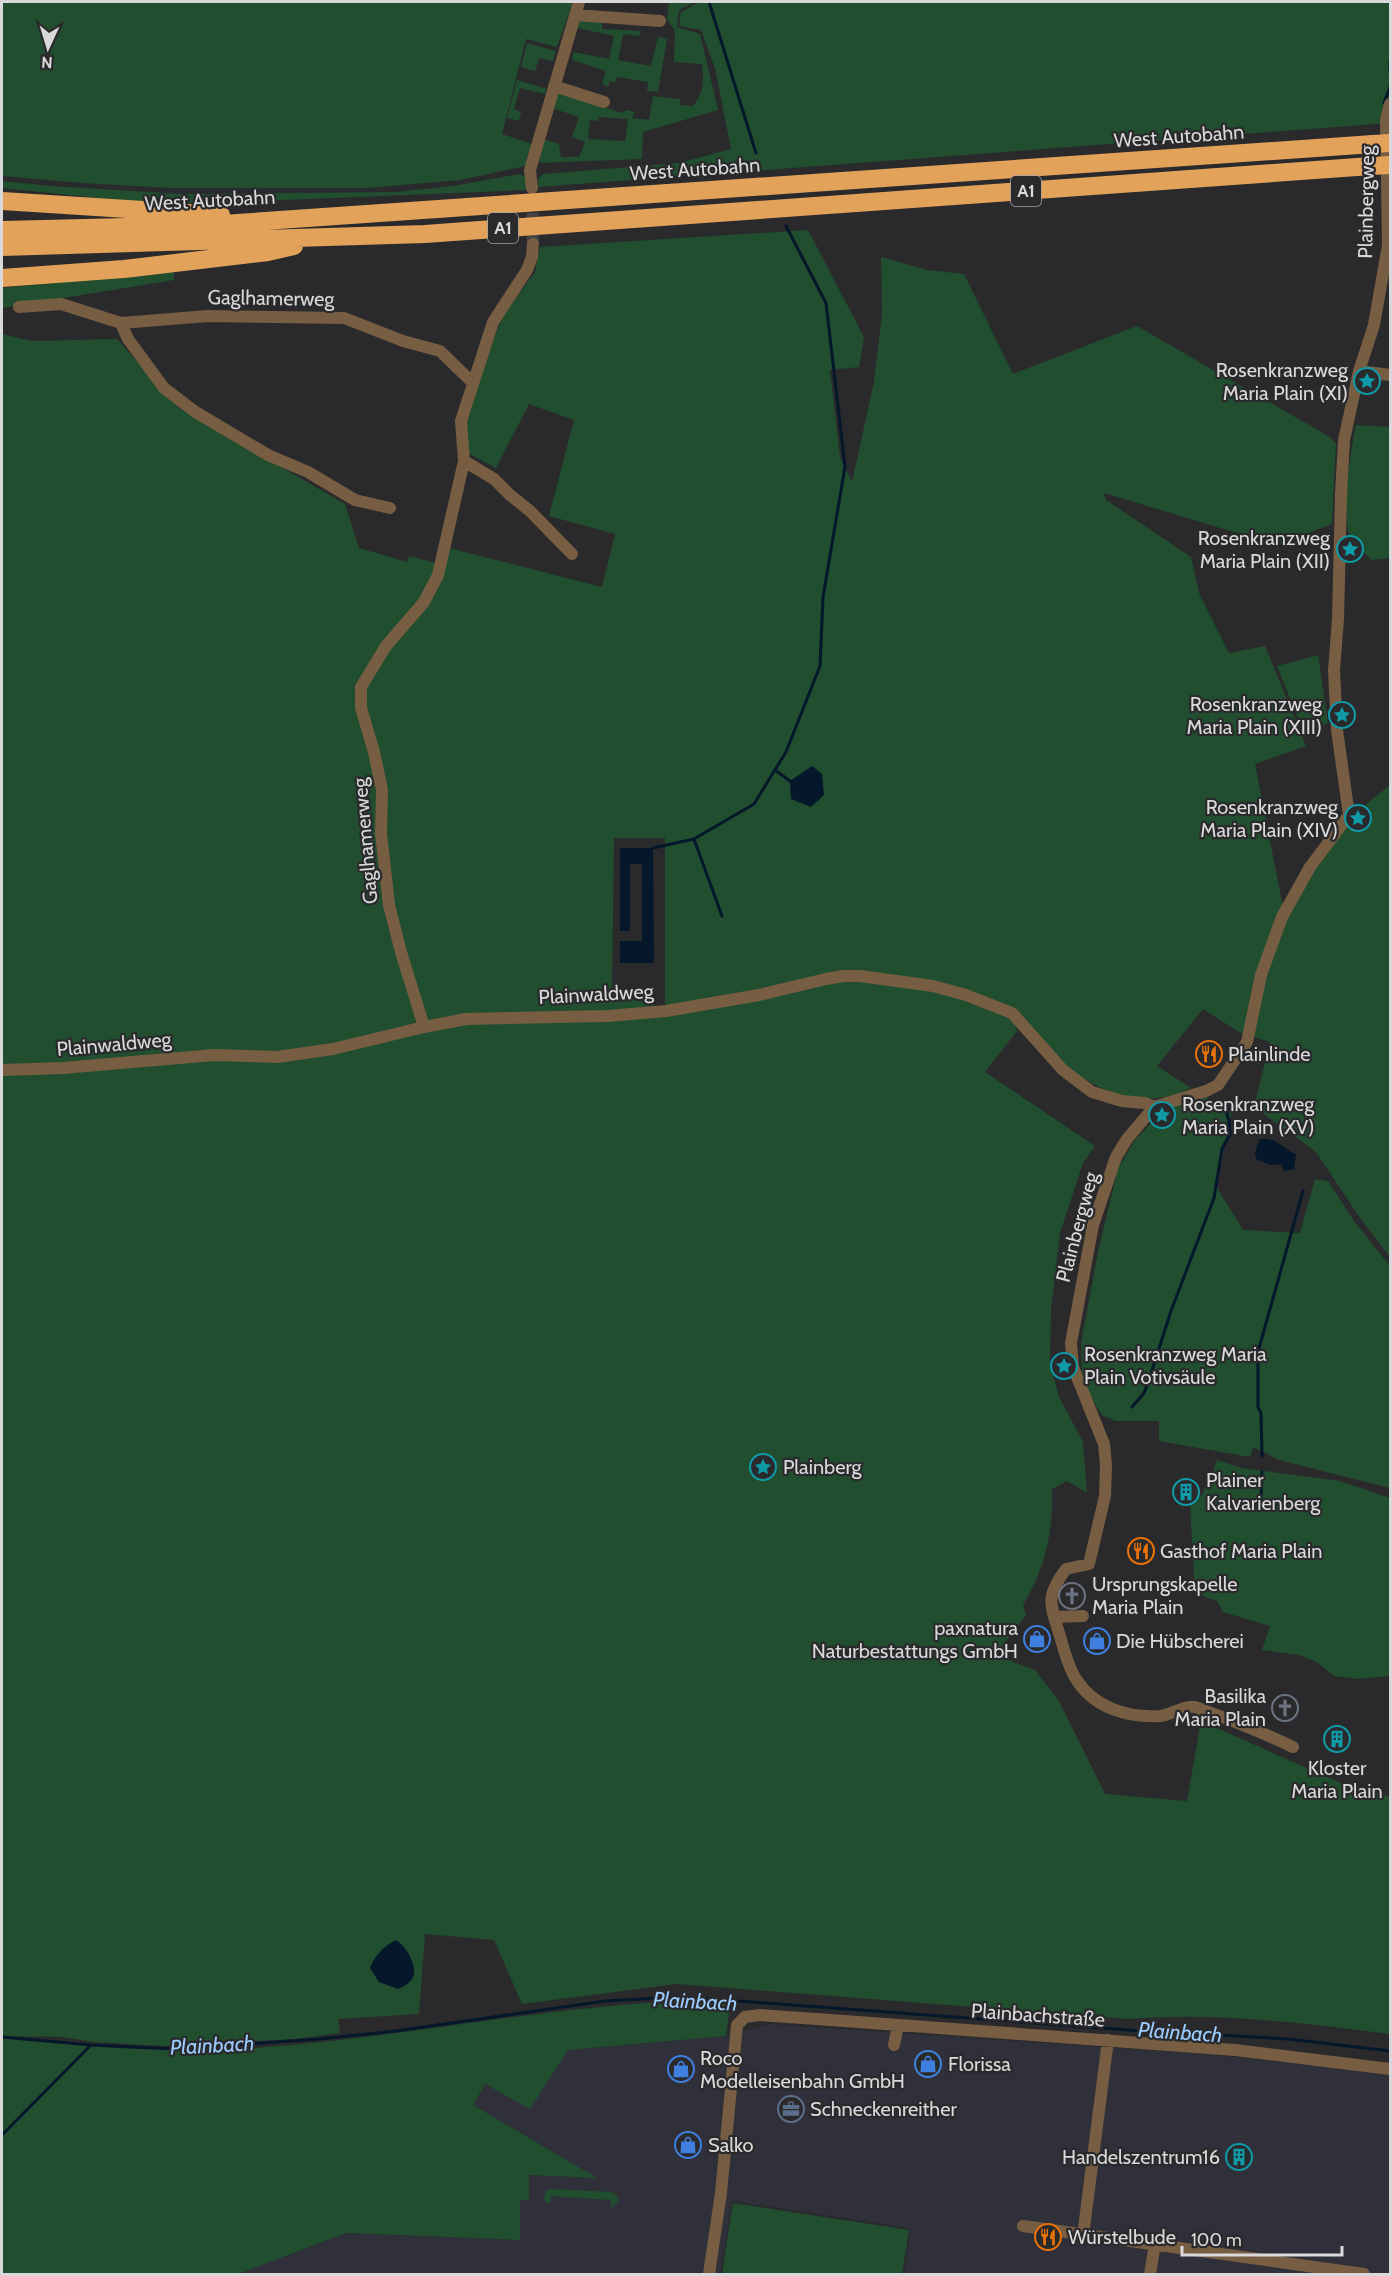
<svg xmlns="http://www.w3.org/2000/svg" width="1392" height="2276" font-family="Cabin,sans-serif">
  <rect width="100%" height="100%" fill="#2a2a2d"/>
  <path fill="#2f3039" d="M771,2024L1202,2054L1325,2066L1390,2075V2274H904L911,2228L732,2201L720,2274H241L240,2273L346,2233L520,2240V2200H529V2175L596,2178L472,2105L485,2084L530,2108L568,2050L726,2036Z"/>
  <path fill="#204e2f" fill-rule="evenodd" d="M2,2H573L557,47L526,39L502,134L532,144L525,166L460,180L368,188H171L82,183L2,176Z
    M669,2H695L679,10L677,27L700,34L718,110L643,132L642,159L539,163L543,139L559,144L561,157H579L585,142L572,137L579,117L552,108L558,92L622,113L627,110L635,112L632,118L649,120L653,96L680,99V105L693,106C704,93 704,80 702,64L674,62L675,31L667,19ZM599,117L628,119L625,141L588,139L590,120L598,121Z
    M699,2H1390V123L538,187V179L543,174L679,163L731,149L715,68L701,30L679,26L681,12Z
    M578,21L602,22V29L641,31L640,36L623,34L618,60L651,66L658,37L667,39L658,92L647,91L648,82L617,77L615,83L610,81L608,87L602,84L606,71L572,60L574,52L609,59L614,36L578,28Z
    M527,43L556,51L553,61L539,58L535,71L521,67Z
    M517,80L547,89L545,94L520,88L514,109L521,112L519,121L507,118Z
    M520,174L528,178L527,190L214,203L137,202L2,188V181L51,186L183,194L396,192L453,186Z
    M808,230L864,337L859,367L830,370L840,457L852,482L874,382L882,314L881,257L927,270L964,274L1013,374L1137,326L1330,437L1336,444L1332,524L1277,545L1104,493L1106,500L1191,557L1199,593L1229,653L1265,646L1306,746L1255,764L1282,902L1293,908C1314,873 1335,833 1365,805C1373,798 1382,792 1390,785V1257L1360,1218L1316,1152L1254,1107L1270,1042L1239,1032L1203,1009L1157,1066L1191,1088C1183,1091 1174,1096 1165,1097C1098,1108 1055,1056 1013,1014L1017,1031L985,1072L1095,1146L1083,1163L1060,1233L1051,1309L1050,1363L1059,1397L1083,1442L1087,1493L1067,1481L1052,1489C1053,1533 1046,1566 1023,1605L1026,1615L995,1655L1035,1670L1059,1701L1105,1794L1187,1801L1201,1721L1345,1785L1390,1797V2034C1304,2023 1217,2012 1129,2019L677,1984L522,2004L494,1940L425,1934L419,2014L338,2019L340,2033L296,2039L165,2046L94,2042L62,2037L2,2036V334L32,341L117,339L179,408L345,504L359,548L407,562L409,556L440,564L445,547L602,587L615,534L549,516L574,420L529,404L496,468L468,453L466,422L488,352L504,314L535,272L540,247ZM614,838H665V1010L612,988Z
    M174,271V280L2,308V288Z
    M1356,425L1390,427V558L1372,560C1366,554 1357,547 1352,540C1339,520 1351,449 1356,425Z
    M1318,655L1328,723L1304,733L1277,666Z
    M1201,1096L1233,1105L1216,1186L1243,1230L1300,1233L1315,1179L1328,1181L1354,1221L1390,1266V1488L1279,1460L1253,1447L1250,1457L1159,1441V1421H1116L1102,1415L1091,1398L1082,1373L1081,1343L1098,1252L1118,1168L1135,1140L1158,1116L1176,1106Z
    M1217,1460L1241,1468L1340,1481L1390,1498V1671L1388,1676L1359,1679L1334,1676L1317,1662L1299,1655L1262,1650L1270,1626L1223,1612L1217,1601L1195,1593L1190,1503L1203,1494L1205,1486L1209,1484Z
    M685,2001L730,2005L726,2036L568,2050L530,2109L485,2084L473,2105L597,2178L529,2175V2200H520V2240L346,2233L241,2273V2274H2V2037C80,2046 158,2053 237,2049C387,2041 535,2007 685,2001Z
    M552,2189L612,2192L617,2195L618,2202L611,2208V2200L551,2196L550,2204L545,2201L544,2196L547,2190Z
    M733,2203L909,2230L902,2274H722Z"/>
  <path fill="#05172b" d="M812,766L822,774L824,795L811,807L791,799L790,781Z
    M620,848H653L654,963H620V941H642V864H630V931H620Z
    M1260,1139C1279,1138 1281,1148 1296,1154L1294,1169L1284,1171L1281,1164L1271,1165L1256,1159L1255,1152Z
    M396,1940C405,1945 418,1965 413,1977C410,1984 404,1986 398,1989L379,1982L370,1968C374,1956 385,1945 396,1940Z"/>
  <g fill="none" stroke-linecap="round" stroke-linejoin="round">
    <path stroke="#05172b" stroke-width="3" d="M709,2L756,153
      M1390,61V71
      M1384,103L1390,87
      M775,770L790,781
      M694,839L722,916
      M653,848L694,839L754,804L786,752L820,666L823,597L845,467L826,303L786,226
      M1132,1407L1144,1393L1148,1383L1171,1311L1214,1198L1222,1149L1230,1134L1229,1120L1227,1115L1229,1105
      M1262,1456L1261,1413L1258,1407V1352L1303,1191
      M1261,1498L1262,1472
      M2,2037L91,2045L176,2049L319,2039L396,2031L605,2001L659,1998L710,1999L1129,2030L1288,2039L1390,2051
      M2,2135L91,2045"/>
    <path stroke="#444447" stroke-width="12" stroke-dasharray="12 6" stroke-linecap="butt" d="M532,195L533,244"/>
    <path stroke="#775d42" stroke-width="12" d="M575,15L660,21
      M554,86L604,102
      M532,188L530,170L579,2
      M19,307L61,304L121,323L208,316L344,318L403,341L440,351L473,383
      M121,323L128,339L164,388L194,411L268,455L308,472L355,500L390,508
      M1359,371L1390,375
      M464,461L494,479L510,495L530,511L572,554
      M424,1027L401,952L389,905L381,833L382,790L374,752L361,708V687L386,646L424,602L438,575L464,461L461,421L493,322L527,270L532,257L533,244
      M2,1070L63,1068L214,1055L277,1057L333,1049L424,1027L466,1019L608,1016L666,1011L759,995L826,979L843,976H860L933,986L966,995L1012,1013L1063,1070L1092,1092L1122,1101L1145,1103L1154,1107
      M1054,1617L1083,1616
      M1293,1747C1268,1735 1243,1725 1217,1715C1210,1713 1202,1709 1195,1707C1185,1705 1171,1715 1160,1716C1128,1718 1094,1708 1076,1679C1068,1667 1064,1650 1060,1636C1050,1604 1045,1597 1066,1569L1089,1564L1105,1496L1106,1465L1104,1444L1073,1367L1071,1343L1093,1225L1116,1157L1127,1139L1154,1107L1206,1091L1218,1085L1247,1042L1261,975L1282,917L1310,867L1349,815L1337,730L1334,670L1338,619L1341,495L1344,440L1359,371L1374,325L1388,245L1386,120L1390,104
      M894,2045L898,2025
      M1023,2226L1364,2274
      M1083,2236L1108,2040
      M709,2274L721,2193L737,2025L745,2017L760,2015L831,2020L1235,2050L1390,2069
      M1150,2274L1155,2244"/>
    <path stroke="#e2a25a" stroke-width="18" d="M2,201L221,215
      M2,230L208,225L1373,144
      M2,247L425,234L1371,166
      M2,278L124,269L268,252L294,246"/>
    <path stroke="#e2a25a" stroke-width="18" d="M1373,144L1390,143
      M1371,166L1390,165"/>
  </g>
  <defs>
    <symbol id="sight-ring" viewBox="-11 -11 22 22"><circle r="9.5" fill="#2a2a2d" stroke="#0f9aa8" stroke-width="1.5"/><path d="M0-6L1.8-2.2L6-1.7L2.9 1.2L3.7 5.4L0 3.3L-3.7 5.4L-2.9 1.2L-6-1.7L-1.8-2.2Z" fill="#0f9aa8"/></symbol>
    <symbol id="restaurant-ring" viewBox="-11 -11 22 22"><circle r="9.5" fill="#2a2a2d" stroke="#e8710a" stroke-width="1.5"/><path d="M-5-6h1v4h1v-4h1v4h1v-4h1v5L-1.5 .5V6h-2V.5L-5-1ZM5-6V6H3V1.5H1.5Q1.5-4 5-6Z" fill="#e8710a"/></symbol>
    <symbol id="building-ring" viewBox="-11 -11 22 22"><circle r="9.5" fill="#2a2a2d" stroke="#0f9aa8" stroke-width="1.5"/><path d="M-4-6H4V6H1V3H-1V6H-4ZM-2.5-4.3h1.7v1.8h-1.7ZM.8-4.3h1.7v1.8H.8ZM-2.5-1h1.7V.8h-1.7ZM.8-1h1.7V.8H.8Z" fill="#0f9aa8"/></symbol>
    <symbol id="church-ring" viewBox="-11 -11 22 22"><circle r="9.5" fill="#2a2a2d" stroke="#6b7280" stroke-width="1.5"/><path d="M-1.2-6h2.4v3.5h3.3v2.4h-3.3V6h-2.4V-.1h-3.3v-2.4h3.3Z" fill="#6b7280"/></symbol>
    <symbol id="shop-ring" viewBox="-11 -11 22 22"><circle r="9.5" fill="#2a2a2d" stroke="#3f7fe0" stroke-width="1.5"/><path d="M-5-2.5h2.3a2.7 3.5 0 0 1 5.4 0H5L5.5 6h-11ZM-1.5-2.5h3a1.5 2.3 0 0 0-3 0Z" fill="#3f7fe0"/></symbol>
    <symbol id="office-ring" viewBox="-11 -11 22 22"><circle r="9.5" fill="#2a2a2d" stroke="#5c6f8a" stroke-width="1.5"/><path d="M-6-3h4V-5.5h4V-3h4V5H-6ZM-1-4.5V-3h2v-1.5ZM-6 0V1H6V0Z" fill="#5c6f8a"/></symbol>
  </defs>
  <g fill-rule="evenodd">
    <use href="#sight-ring" x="1352" y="366" width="30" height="30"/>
    <use href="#sight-ring" x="1335" y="534" width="30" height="30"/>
    <use href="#sight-ring" x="1327" y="700" width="30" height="30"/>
    <use href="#sight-ring" x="1343" y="803" width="30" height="30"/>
    <use href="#restaurant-ring" x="1194" y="1039" width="30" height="30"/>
    <use href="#sight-ring" x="1147" y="1100" width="30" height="30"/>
    <use href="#sight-ring" x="1049" y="1351" width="30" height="30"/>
    <use href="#sight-ring" x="748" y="1452" width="30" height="30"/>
    <use href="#building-ring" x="1171" y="1477" width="30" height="30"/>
    <use href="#restaurant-ring" x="1126" y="1536" width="30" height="30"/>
    <use href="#church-ring" x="1057" y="1581" width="30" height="30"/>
    <use href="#shop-ring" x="1022" y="1624" width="30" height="30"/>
    <use href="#shop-ring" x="1082" y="1626" width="30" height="30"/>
    <use href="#church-ring" x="1270" y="1693" width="30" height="30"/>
    <use href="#building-ring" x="1322" y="1724" width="30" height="30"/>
    <use href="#shop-ring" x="913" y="2049" width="30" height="30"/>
    <use href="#shop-ring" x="666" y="2054" width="30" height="30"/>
    <use href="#office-ring" x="776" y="2094" width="30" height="30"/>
    <use href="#shop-ring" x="673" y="2130" width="30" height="30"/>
    <use href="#building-ring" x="1224" y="2142" width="30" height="30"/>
    <use href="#restaurant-ring" x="1033" y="2222" width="30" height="30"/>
  </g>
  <g text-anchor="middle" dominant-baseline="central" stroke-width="4.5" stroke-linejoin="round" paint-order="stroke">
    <g fill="#2a2a2d" stroke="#a4a4a7" stroke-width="1.5">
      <rect x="1011" y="176" width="30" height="30" rx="4.5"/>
      <rect x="488" y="213" width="30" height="30" rx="4.5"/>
    </g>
    <g font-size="18" font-weight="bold" fill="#d9d9db">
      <text x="1026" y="191">A1</text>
      <text x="503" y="228">A1</text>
    </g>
    <g font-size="20" fill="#d9d9db" stroke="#2a2a2d">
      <text transform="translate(1179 136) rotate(-4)">West Autobahn</text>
      <text transform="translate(695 169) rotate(-4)">West Autobahn</text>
      <text transform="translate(210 200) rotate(-3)">West Autobahn</text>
      <text transform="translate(1366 202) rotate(-89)">Plainbergweg</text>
      <text transform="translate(271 298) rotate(1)">Gaglhamerweg</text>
      <text transform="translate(365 841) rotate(-95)">Gaglhamerweg</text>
      <text transform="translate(596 994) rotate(-3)">Plainwaldweg</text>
      <text transform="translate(114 1044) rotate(-5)">Plainwaldweg</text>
      <text transform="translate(1077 1227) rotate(-75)">Plainbergweg</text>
      <text transform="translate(1038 2015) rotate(4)">Plainbachstraße</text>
    </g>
    <g font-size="20" fill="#d9d9db" stroke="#2a2a2d" text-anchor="start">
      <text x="1348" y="370" text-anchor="end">Rosenkranzweg<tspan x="1348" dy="23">Maria Plain (XI)</tspan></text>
      <text x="1330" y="538" text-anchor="end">Rosenkranzweg<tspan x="1330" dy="23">Maria Plain (XII)</tspan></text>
      <text x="1322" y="704" text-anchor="end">Rosenkranzweg<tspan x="1322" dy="23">Maria Plain (XIII)</tspan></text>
      <text x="1338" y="807" text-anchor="end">Rosenkranzweg<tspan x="1338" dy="23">Maria Plain (XIV)</tspan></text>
      <text x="1228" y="1054">Plainlinde</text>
      <text x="1182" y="1104">Rosenkranzweg<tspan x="1182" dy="23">Maria Plain (XV)</tspan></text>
      <text x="1084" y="1354">Rosenkranzweg Maria<tspan x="1084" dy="23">Plain Votivsäule</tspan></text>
      <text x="783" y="1467">Plainberg</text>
      <text x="1206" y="1480">Plainer<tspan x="1206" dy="23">Kalvarienberg</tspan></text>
      <text x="1160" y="1551">Gasthof Maria Plain</text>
      <text x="1092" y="1584">Ursprungskapelle<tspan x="1092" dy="23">Maria Plain</tspan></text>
      <text x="1018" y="1628" text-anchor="end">paxnatura<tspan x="1018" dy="23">Naturbestattungs GmbH</tspan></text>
      <text x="1116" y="1641">Die Hübscherei</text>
      <text x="1266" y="1696" text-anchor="end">Basilika<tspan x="1266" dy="23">Maria Plain</tspan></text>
      <text x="1337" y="1768" text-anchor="middle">Kloster<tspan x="1337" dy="23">Maria Plain</tspan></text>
      <text x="700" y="2058">Roco<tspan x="700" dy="23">Modelleisenbahn GmbH</tspan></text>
      <text x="948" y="2064">Florissa</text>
      <text x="810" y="2109">Schneckenreither</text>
      <text x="708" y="2145">Salko</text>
      <text x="1220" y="2157" text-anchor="end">Handelszentrum16</text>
      <text x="1068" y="2237">Würstelbude</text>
    </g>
    <g font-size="21" font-style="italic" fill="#9cccff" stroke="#2a2a2d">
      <text transform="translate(695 2001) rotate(3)">Plainbach</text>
      <text transform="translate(1180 2032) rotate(4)">Plainbach</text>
      <text transform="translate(212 2045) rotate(-3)">Plainbach</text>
    </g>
  </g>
  <rect width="1392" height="2276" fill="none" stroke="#d9d9db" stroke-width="6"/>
  <g transform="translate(48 48) rotate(184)" stroke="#2a2a2d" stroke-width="4.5" paint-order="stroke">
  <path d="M0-4.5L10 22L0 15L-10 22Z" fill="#d9d9db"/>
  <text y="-9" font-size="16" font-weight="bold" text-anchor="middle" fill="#d9d9db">N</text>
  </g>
  <path d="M1182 2246v9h160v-9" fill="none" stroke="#d9d9db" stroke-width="3"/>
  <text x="1191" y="2246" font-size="18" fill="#d9d9db" stroke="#2a2a2d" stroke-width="4.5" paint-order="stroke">100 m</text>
</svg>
